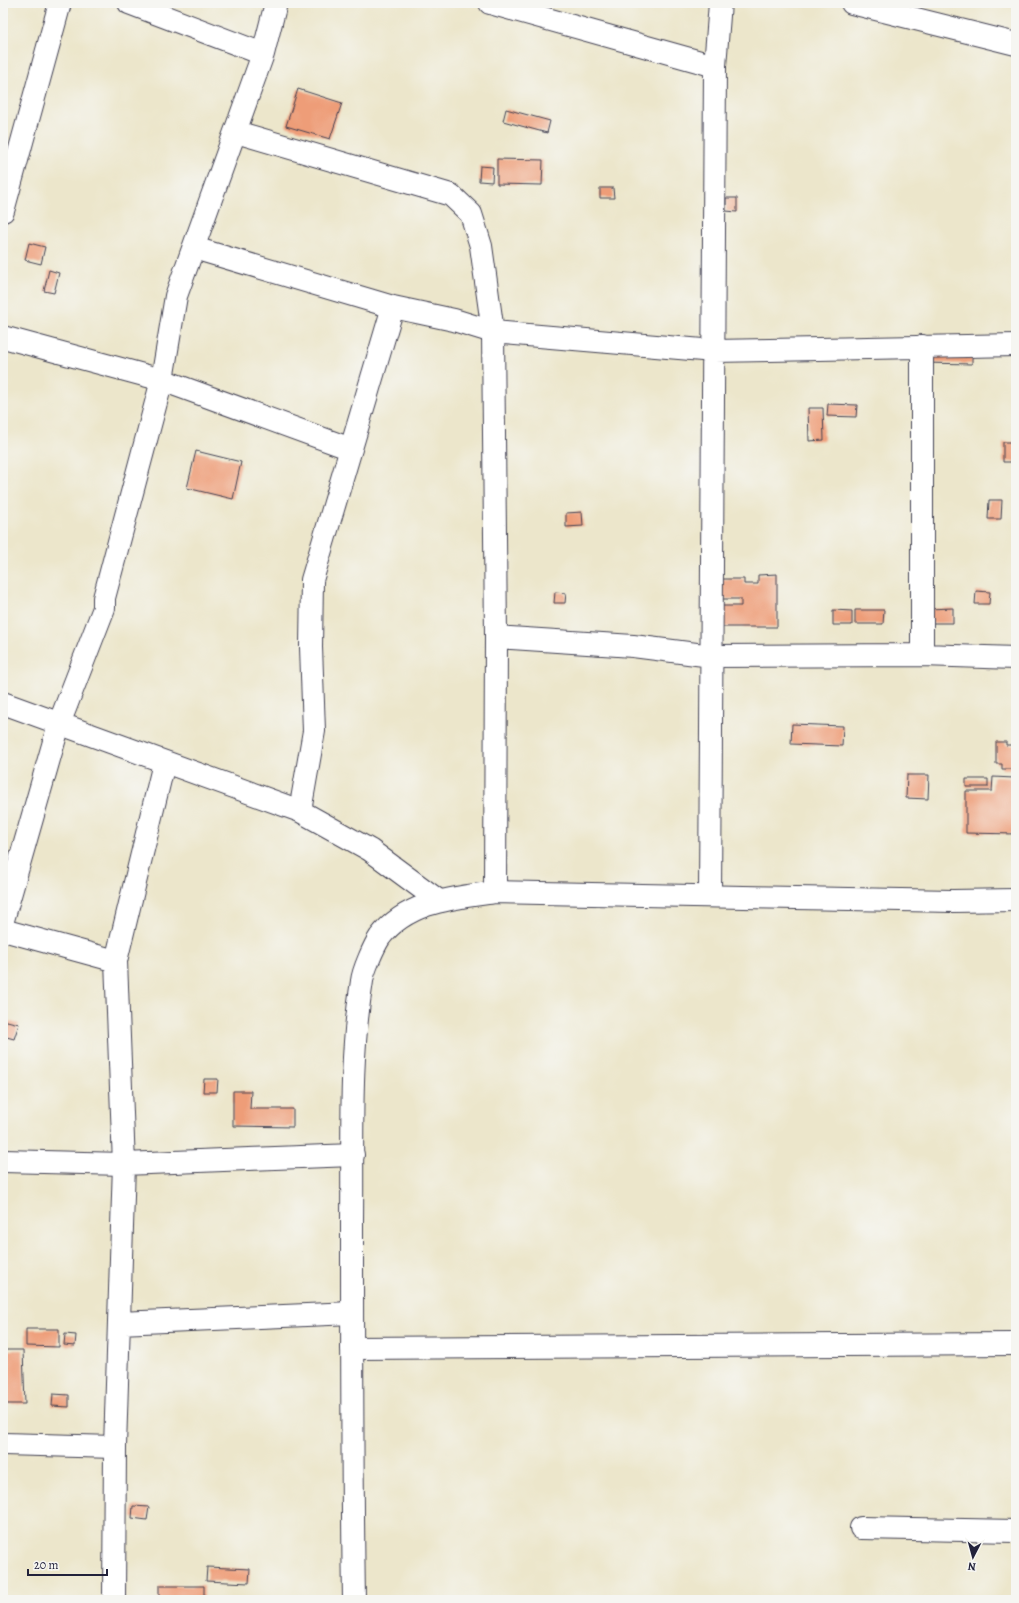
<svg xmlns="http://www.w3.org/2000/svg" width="1019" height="1603" font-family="Alegreya,serif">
  <rect width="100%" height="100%" fill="#f6f6f2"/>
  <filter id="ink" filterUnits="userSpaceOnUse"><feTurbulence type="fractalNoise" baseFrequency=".025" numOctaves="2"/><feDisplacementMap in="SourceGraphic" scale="8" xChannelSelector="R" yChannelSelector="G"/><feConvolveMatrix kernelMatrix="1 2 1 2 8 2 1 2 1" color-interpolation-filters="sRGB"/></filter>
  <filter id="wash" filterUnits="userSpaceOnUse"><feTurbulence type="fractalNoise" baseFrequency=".012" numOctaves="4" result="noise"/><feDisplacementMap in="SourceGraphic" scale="16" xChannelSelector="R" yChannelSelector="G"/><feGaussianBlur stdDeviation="0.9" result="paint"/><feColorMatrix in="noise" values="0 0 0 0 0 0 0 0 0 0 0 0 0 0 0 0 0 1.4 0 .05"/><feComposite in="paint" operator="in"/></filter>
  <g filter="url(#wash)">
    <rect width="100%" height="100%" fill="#ece6cb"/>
    <g id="blocks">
      <path fill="#ee9d78" d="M298,89L342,103L330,139L286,126Z
        M506,109L550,121L547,133L503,121Z
        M497,159L543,160L542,185L497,184Z
        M480,166L493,167L492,182L479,181Z
        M600,188H613L614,198H600Z
        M726,198H737V212L726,211Z
        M29,243L45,247L41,264L25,260Z
        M49,270L59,273L54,293L44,291Z
        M924,348L972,349V364L924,363Z
        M828,404L857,405L856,417L827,416Z
        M808,408H823L824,440L809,441Z
        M1003,442H1016V462H1003Z
        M196,451L241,462L233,499L187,488Z
        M989,500H1002L1001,519H988Z
        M582,512L583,526L566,527V513Z
        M777,574V627H721V606H741V599H721V579H744V584H758V575Z
        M976,591L990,592L989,604H975Z
        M555,592L566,593L565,603H554Z
        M953,608V623H928V609Z
        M833,610L852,611V625H833Z
        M855,610H884L883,624H855Z
        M792,724L843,726L842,746L791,744Z
        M996,742H1006V745H1016V769H1002V764H996Z
        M907,775H929L928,799L906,798Z
        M993,777L1014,778L1016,834L966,833V791H992Z
        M966,779H988V787H966Z
        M3,1020L19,1024L14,1039L3,1036Z
        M204,1079H218L217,1092H203Z
        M233,1091H251L250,1109H293V1127L233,1126Z
        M26,1329H59V1347L26,1346Z
        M65,1334L76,1335L75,1346L64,1345Z
        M3,1350H23L25,1404H3Z
        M53,1394L69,1395V1407L52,1406Z
        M133,1506L149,1507L147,1520L132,1518Z
        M207,1567L250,1569L249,1583L206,1581Z
        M159,1586H204V1600H159Z"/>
    </g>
  </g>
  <g filter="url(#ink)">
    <use href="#blocks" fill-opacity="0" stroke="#403f51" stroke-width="1"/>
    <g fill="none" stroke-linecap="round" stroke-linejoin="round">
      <defs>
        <path id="street" d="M129,3L263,54
          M490,3L715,66
          M852,3L1016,44
          M236,132L451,195L471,214L481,246L493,332L496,637L495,892
          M3,211L60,3
          M194,248L393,307L454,320L493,332L714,351L1016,345
          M3,337L162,380L351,449
          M922,346V655
          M496,637L633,646L712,656L922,655L1016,658
          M3,703L300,811L370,850L439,901
          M300,811L314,731L311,647L312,580L393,307
          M710,896L715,66L720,3
          M3,920L59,724L104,608V598L162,380L176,296L263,54L276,3
          M3,930L116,961
          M3,1161L124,1164L353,1155
          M119,1323L352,1313
          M352,1348L1016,1344
          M3,1444L115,1447
          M861,1528L1016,1531
          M114,1600L115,1447L124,1164L116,961L164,763"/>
        <path id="secondary" d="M354,1600C352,1473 352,1347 352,1221C353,1141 349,1060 362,981C363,971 374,946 380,937C408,901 453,898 495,892L953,901L1016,900"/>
      </defs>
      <use href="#street" stroke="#403f51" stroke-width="24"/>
      <use href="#secondary" stroke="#403f51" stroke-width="24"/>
      <use href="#street" stroke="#fff" stroke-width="22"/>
      <use href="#secondary" stroke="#fff" stroke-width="22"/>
    </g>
  </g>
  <rect width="1019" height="1603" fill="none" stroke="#f6f6f2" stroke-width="16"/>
  <g transform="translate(973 1557) rotate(186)" stroke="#f6f6f2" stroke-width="3" paint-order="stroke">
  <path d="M0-3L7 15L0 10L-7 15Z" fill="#22223b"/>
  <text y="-6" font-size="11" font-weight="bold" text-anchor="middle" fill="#22223b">N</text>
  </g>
  <path d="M28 1569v6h79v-6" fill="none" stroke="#22223b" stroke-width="2"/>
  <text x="34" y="1569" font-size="12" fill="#22223b" stroke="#f6f6f2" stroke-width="3" paint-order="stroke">20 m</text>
</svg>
